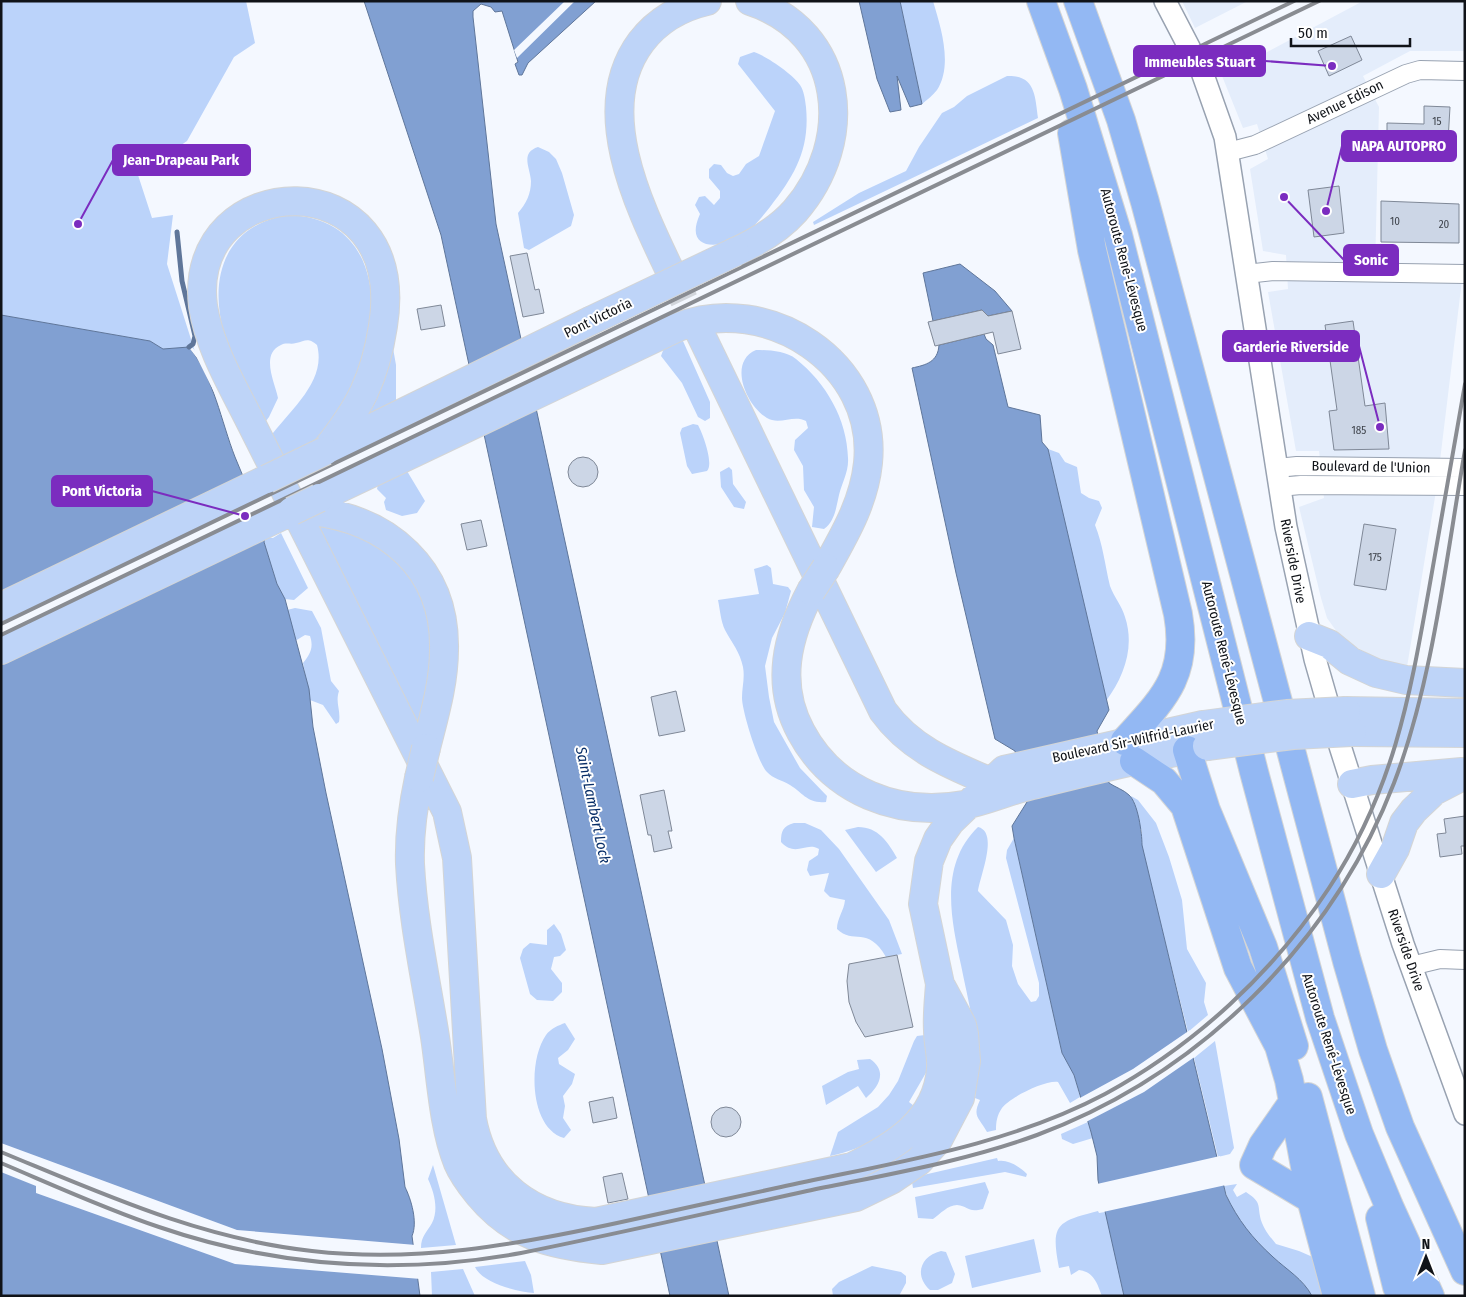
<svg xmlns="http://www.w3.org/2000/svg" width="1466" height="1297" font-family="'Fira Sans Condensed',sans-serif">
  <rect width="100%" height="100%" fill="#f4f8ff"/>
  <path fill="#e4edfb" d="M1182,1H1248L1195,28Z
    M1363,1H1465V51H1410L1363,76L1379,107L1375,270L1463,272L1437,485L1407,667L1387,664L1342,639L1327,618L1321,598L1299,507L1324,498L1319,451H1296L1268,292L1288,289L1286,255L1263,251L1250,169L1268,159L1257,124L1243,128L1222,76Z"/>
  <path fill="#bbd3fa" d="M1,1H246L255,43L234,57L187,141L138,175L152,218L173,215L167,264L197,358L180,349H163L150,341L1,315Z
    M900,1H933C941,28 953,65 937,90C933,95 927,100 922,104Z
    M754,52C765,55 794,75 800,85C804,91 805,99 806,107C810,149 795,175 770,207C762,217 751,231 740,237C716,250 684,249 700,214L695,205L699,197L705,196L714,205L720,198V191L709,178V169L714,164L721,165L727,173L733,176L739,174L746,164L759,156L775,111L738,64L740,57Z
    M1007,76C1035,75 1035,95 1038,118L814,225L813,222L859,193L906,171L919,147L942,113L954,107L967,96Z
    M538,147L549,152L556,159L562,173L574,215L571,226L529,250L524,248L518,213C526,204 531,194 531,181C530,167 520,153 538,147Z
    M289,215C369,218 382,291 366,356C362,370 340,414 332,428C326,437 294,456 283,464L270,437C290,410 327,381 317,345C308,337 305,341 296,343C291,345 286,342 281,345C260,354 275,383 278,398L269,417L263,425C249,396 232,364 224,333C208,276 226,224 289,215Z
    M677,341H683L710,402V418L705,421L698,417L682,383L661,356L664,348Z
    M393,348L396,365V408L362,417Z
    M756,350C769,350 786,351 796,359C826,383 847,419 848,458C849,471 842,483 839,495C836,508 835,521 824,529L812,527L814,507L804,490L803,466L794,450L795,440L808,428L806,421C795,415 783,423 772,420C750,414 725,363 756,350Z
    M693,424L698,425C703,434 714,464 707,471L692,474L687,466L680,433L682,428Z
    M1048,449L1059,453L1065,462L1077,467L1081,493L1089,498L1099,501L1102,508L1095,525C1103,545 1105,565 1110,586C1114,597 1122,606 1125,617C1135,647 1124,677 1106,701Z
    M404,466L425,501L417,513L402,516L386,510L384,502L386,498L377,489L378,484L384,482Z
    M729,467L732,470L733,484L746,502L744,509L734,507L721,487L720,472Z
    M315,520L356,530L404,565L423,597L434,647L419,734Z
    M281,533L308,588L294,600L285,599L277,584L264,542L265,537L273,538Z
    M767,565L771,568L773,584L788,587L791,591L785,613L772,638L765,666L769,697L774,722L800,768L827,796L826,802C808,804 803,793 790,785C782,780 773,779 767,772C758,763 742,711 742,698C742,687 745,678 743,667C740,652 732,643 725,630C721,622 720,610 718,600L759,594L754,569Z
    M295,608L312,611L321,628L331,681L339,691C335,703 341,710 339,722L336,724L323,705L310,700L303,663C310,654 314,648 310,636L305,635L295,641L287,610Z
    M1131,796L1138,800L1156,823L1169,857L1182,900L1187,949L1206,983L1204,1002L1208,1015L1188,1032L1141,845L1142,832Z
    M794,823H805L821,830L839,849L889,920L902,954L886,957C868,925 853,945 837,929C837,918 844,911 845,900L830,897L824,891L829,873L810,876L807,870L809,861L818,855L819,849C806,841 796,858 781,842C781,831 783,826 794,823Z
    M858,827C878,827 888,842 897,858L876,872L845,830Z
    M978,827C999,832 980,876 978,891L1006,920L1013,945L1012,966L1018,984L1031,1002L1036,1001L1039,996V983L1006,858L1007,850L1014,838L1062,1053L1074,1075L1080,1097L1070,1103L1058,1082C1045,1080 1009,1098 1002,1108C997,1115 996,1122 996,1130L987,1132C979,1117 972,1117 980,1100L975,1098L979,1061L976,1041C972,1015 966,990 961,965C951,918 939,865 978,827Z
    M554,924L561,934L566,950L560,956L554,957L551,969L562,983V992L553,1001L537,1000L530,994L520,958L523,949L530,943L547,945V930Z
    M565,1023L575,1039L568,1050L558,1058L559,1064L575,1074L572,1084L563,1096L565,1106L563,1118L571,1130L564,1138C529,1128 528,1060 546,1035C550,1029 559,1025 565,1023Z
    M925,1035L927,1071L909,1102L914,1106C889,1134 867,1148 830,1156L838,1132L878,1107L889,1095L898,1081L914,1041L917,1036Z
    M1215,1041L1234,1148L1230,1154L1218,1157L1194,1058Z
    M870,1059C888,1071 879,1087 866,1098L858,1086L826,1105L822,1086L848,1072L859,1069L857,1060Z
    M1088,1122L1093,1138L1073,1144L1062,1139L1061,1134Z
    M997,1158L998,1161C1008,1159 1020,1167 1027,1174L1026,1177L1005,1172L913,1188L912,1182L919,1176Z
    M433,1165L456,1245L421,1248C421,1236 427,1232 432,1223C439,1209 434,1192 428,1179Z
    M985,1182L989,1192L983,1209C967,1213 969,1206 957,1205C948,1205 940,1214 933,1219L918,1218L915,1197Z
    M1237,1184L1233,1190L1237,1197L1246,1192C1264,1204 1256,1206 1262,1223C1265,1231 1271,1238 1276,1244L1299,1251L1315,1258L1329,1296H1312C1305,1283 1296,1277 1285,1268C1259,1246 1232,1220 1224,1186Z
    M1098,1211L1099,1213L1105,1212L1109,1222L1124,1296H1102C1097,1283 1094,1272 1079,1270L1071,1275L1069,1266L1059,1268C1051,1225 1055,1222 1098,1211Z
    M1034,1239L1041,1272L972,1288L965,1256Z
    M941,1251L946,1252L955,1274L952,1283L938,1290H930C914,1276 920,1256 941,1251Z
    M525,1261L531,1275L534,1293C518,1292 482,1283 475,1267Z
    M872,1266L901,1272L906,1276V1283L899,1296H833L832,1289L839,1282Z
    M463,1269L475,1296H432L431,1272Z"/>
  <path fill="#81a0d2" stroke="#5f769a" d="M364,1H596L528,63L522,75H519L515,64L518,62L502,11L495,12L491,7L481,4L473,11V17L496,224L729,1296H670L441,235Z
    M859,1H900L922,104L910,107L897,76L901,110L890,112L877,79Z
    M960,264L995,291L1012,311L988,316L982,310L933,321L923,273Z
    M1,315L150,341L163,349L189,347C214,378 221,421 235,457C245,482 257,507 266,532L264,542L277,584L285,599L309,689L313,727L326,793L382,1049L399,1139L405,1187C411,1199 418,1222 412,1236L420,1296H1Z
    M984,334L986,339L993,345L1008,407L1040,415L1042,442L1048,449L1109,710L1097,731L1109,783C1115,787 1124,790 1129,795C1138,803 1142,833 1142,845L1226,1195C1238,1220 1252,1238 1273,1257C1287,1270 1303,1279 1312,1296H1124L1098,1180L1097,1156L1091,1132L1074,1075L1062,1053L1014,838L1012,826L1027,802L1015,751L995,739L956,573L912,368C926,365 938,362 939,345Z"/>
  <path fill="#f4f8ff" d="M565,1H575L517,58L514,50Z
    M187,345H190L200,356L219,402L197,358Z
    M525,346L538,402L479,430L468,374Z
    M248,481L265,523L1,659V601Z
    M1190,1030L1196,1056L1144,1092L1086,1122L1078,1099L1133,1069Z
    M1,1143L237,1230L416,1245L421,1279L235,1264L36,1193V1186L1,1172Z
    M1220,1156L1226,1185L1103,1212L1097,1184Z"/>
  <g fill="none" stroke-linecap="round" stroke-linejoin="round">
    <path stroke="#5f769a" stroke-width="5" d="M177,232L182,281L195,336L193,344L189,347"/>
  </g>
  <path fill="#ccd6e6" stroke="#7f8897" d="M1351,36L1362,60L1329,76L1318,51Z
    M1424,106L1450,107L1448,141H1412L1411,155H1387V123L1424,124Z
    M1339,186L1344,233L1314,237L1308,190Z
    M1381,201L1459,204V243L1381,242Z
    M527,253L535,290L539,289L544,313L523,317L510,256Z
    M441,305L445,326L421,330L417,309Z
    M982,310L988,316L1012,311L1021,349L998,354L993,332L935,346L928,322Z
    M1353,321L1365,406L1385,403L1389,449L1334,450L1329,411L1337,410L1325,325Z
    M568 472a15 15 0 1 1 30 0a15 15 0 1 1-30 0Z
    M481,520L487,546L467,550L461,524Z
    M1364,524L1396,529L1386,590L1354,585Z
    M676,691L685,731L659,736L651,697Z
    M664,790L672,831H668L672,848L654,852L651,835H648L640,795Z
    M1465,816V846H1461L1462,854L1440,857L1437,834L1446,833L1444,819Z
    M897,955L913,1027L865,1037L856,1022L849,1002L847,981L849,964Z
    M613,1097L617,1118L593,1123L589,1102Z
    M711 1122a15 15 0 1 1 30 0a15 15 0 1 1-30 0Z
    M622,1173L628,1199L608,1203L603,1177Z"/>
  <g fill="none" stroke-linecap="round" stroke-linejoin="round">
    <path stroke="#d2d6dc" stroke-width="28" stroke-dasharray="28 14" stroke-linecap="butt" d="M672,275L699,331"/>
    <defs>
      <path id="minor" d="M1228,152L1255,145L1406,74L1420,70L1465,71
        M1246,274L1273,271L1465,274
        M1277,468L1297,466L1465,468
        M1279,487L1301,485L1465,486
        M1411,966L1440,959L1465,960"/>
      <path id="tertiary" d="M1165,1L1202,72L1225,137L1286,527L1315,659L1340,746L1403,944L1465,1114"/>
      <path id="primary" d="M735,252C757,242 779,229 795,211C856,141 846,32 750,1
        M672,275C641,210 590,110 641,42C657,21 681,7 707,1
        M699,331L883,711C914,754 960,768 1007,789
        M331,448L590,321
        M325,451C359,409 375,379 383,326C410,158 186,168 203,306C209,347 232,385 250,421L447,812L457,858L472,1119C484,1184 532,1219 596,1222L852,1167C894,1147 937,1121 941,1069C942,1056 938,1043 938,1030C937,1015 939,999 940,984
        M319,498L678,327C767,292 878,363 868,463C864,502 845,534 826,568
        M311,511C388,519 446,569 444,650C444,683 434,716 426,748
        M811,591C787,636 775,684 801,732C833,792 898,817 964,805C989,800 1012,789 1037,784C1093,770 1150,756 1207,746
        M1,607L267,479
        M1309,636L1329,644L1350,661L1376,673L1406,680L1465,683
        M1,650L292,511
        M1346,711L1465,713
        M1352,732L1465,733
        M419,778C413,806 409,835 410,864C413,922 426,980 435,1037C441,1076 443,1126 458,1163C463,1175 471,1185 479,1195C513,1236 551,1245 602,1250L856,1197L891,1180L919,1161L938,1140L960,1098L966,1061L964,1034L962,1025L940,984L923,904L929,861L938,839L950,822L1004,770L1203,725
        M1352,784L1372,780L1462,772
        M1381,874L1395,849L1404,823L1414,810L1434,791L1465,775"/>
      <path id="motorway" d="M1041,1L1073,89L1118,235L1254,772L1320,1018L1359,1134L1389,1206L1430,1296
        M1078,1L1121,120L1145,202L1347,961L1373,1050L1400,1127L1465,1271
        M1072,133L1092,250L1178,614C1189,676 1163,699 1125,741
        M1187,750L1206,810L1263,947L1294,1046
        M1134,761L1164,781L1185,806L1238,968L1279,1046L1289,1080L1311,1199L1337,1296
        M1308,1097L1361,1296
        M1293,1102L1263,1145L1254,1165L1311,1199
        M1380,1218L1397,1287L1402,1296"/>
    </defs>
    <use href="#minor" stroke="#98a2b1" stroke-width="20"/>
    <use href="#tertiary" stroke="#98a2b1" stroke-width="24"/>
    <use href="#primary" stroke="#d4d5d5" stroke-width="30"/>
    <use href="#motorway" stroke="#d4d5d5" stroke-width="30"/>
    <use href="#minor" stroke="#fff" stroke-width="18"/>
    <use href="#tertiary" stroke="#fff" stroke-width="21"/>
    <use href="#primary" stroke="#bed4f8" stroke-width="28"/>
    <use href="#motorway" stroke="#93b8f3" stroke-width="28"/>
    <path stroke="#898c92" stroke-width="4" d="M1,624L1294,1
      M1,635L1319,1
      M1,1152C103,1194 201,1239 312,1251C416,1263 515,1245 617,1223C671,1211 727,1199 781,1187C890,1163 1005,1147 1105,1094C1195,1045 1273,973 1329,888C1393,791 1409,701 1429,589C1441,521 1453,452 1465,384
      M1,1163C53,1185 105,1209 159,1227C276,1267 399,1275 521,1253C616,1234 712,1212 807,1191C884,1175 963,1162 1037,1135C1198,1075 1332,944 1394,783C1433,681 1446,558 1465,450"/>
    <defs>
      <path id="primary-bridge" d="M590,321L735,252
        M267,479L325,451
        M292,511L319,498
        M811,591L826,568
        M1203,725L1287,714L1346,711
        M1207,746L1293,735L1352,732
        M419,778L426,748"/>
    </defs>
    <use href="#primary-bridge" stroke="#d4d5d5" stroke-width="30" stroke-linecap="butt"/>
    <use href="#primary-bridge" stroke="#bed4f8" stroke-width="28"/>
  </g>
  <g text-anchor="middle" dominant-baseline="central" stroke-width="4" stroke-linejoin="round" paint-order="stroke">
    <g font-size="11" fill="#3f444c">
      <text x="1437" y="121">15</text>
      <text x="1395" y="221">10</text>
      <text x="1444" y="224">20</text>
      <text x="1359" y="430">185</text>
      <text x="1375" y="557">175</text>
    </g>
    <g font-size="14" fill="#101318" stroke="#fff">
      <text transform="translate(1345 102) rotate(-26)">Avenue Edison</text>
      <text transform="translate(1124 260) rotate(75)">Autoroute René-Lévesque</text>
      <text transform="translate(598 318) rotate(-26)">Pont Victoria</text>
      <text transform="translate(1371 467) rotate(1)">Boulevard de l'Union</text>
      <text transform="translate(1293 561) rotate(79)">Riverside Drive</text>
      <text transform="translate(1224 653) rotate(76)">Autoroute René-Lévesque</text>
      <text transform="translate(1133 741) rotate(-12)">Boulevard Sir-Wilfrid-Laurier</text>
      <text transform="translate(1406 950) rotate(71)">Riverside Drive</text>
      <text transform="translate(1329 1044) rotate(72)">Autoroute René-Lévesque</text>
    </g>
    <g font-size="15" font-style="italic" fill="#072d67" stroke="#fff">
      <text transform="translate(593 805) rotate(78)">Saint-Lambert Lock</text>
    </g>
  </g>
  <path fill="none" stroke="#7b2cbf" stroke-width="2" d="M1332 66L1265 61M1326 211L1342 146M78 224L113 160M1284 197L1344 260M1380 427L1359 346M245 516L152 491"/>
  <g fill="#7b2cbf" stroke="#fff" stroke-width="2">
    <circle cx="1332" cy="66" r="5"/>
    <circle cx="1326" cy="211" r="5"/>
    <circle cx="78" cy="224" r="5"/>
    <circle cx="1284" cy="197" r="5"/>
    <circle cx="1380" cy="427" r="5"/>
    <circle cx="245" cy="516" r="5"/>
  </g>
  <g fill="#7b2cbf" stroke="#7b2cbf" stroke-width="2">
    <rect x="1134" y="46" width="131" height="30" rx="5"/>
    <rect x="1342" y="131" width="114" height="30" rx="5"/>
    <rect x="113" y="145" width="137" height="30" rx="5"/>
    <rect x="1344" y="245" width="54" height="30" rx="5"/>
    <rect x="1223" y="331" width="136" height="30" rx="5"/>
    <rect x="52" y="476" width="100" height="30" rx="5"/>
  </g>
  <g font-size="15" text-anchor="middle" font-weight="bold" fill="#fff">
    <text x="1200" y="67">Immeubles Stuart</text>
    <text x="1399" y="151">NAPA AUTOPRO</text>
    <text x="181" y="165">Jean-Drapeau Park</text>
    <text x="1371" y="265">Sonic</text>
    <text x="1291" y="352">Garderie Riverside</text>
    <text x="102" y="496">Pont Victoria</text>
  </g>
  <rect width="1466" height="1297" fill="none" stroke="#101318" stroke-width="5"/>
  <g transform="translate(1426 1257)" stroke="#ffffff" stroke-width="4" paint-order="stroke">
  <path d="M0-4L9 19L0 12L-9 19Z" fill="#101318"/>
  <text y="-8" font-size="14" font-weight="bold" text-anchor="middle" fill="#101318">N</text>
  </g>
  <path d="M1291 38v8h119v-8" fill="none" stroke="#101318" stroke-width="2.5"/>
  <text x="1298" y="38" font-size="15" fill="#101318" stroke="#ffffff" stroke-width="4" paint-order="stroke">50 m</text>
</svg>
